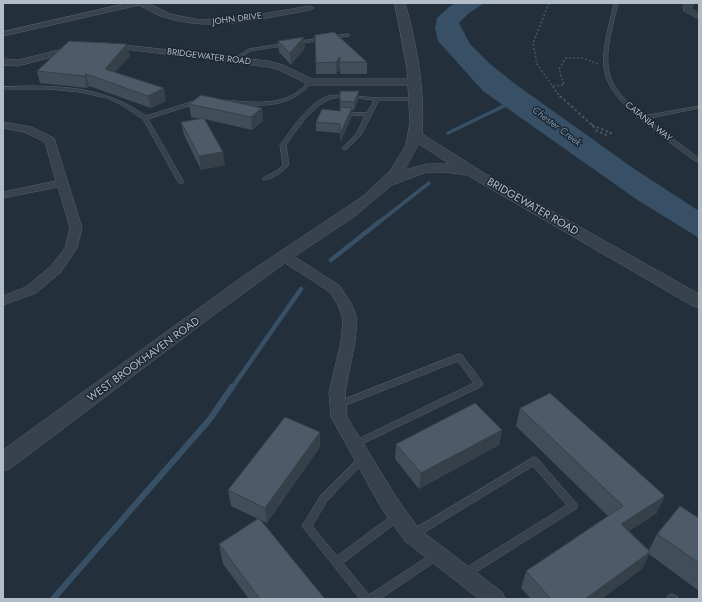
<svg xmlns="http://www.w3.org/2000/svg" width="702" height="602" font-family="Jost,sans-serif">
  <rect width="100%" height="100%" fill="#23303c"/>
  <path fill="#385065" d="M456,3H484L468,14L459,23L470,44L490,64L518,86L633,168L699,211V238L636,199L483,91L438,41L435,28L437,18L449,7Z"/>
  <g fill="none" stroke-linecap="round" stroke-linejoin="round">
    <path stroke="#385065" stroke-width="3.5" d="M448,133L508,104
      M378,223L429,183"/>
    <path stroke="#385065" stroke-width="4.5" d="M331,260L379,222
      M232,388L301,289"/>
    <path stroke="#385065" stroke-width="6" d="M53,599L210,419L232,387"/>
    <defs>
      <path id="service" d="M614,3H618C613,28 600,61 614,85C621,97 633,107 643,116L699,106V108L646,119L699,158V163C691,159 683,152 676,147C654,130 611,102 605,73C600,52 610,24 614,3Z
        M348,34L350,35L349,36L250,51L237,60L233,59L249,49Z
        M308,81L312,82C289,111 256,106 223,102L221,101L223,100C248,102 279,107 300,90C303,88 306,84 308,81Z
        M33,86C76,87 109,90 146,116L197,100H201V102L148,119L184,182L181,184L178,182L143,119L120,104L107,98L79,92L48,89H3V87Z
        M342,95L377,98H415L417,99L415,100H379L361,135L347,149L345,150L342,148L356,134L365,116L343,114L341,113L343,112L367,113L374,100C361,99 347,95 334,98C315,102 296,130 286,145L289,165L288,166C282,172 272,180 263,180V178L278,170L283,165L280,145C291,130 306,107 323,98C329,95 336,95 342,95Z
        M459,354L462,355L482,382L483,384L482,386L358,446L355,447L352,446L351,444L352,442L474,383L458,361L341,407L338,408L335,407L334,405L335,403Z
        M363,454L366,456L367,458L366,460L327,501L312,526L337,556L395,513L398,512L401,513L403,516L401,519L343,563L369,595L433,553L436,552L439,553L441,556L439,559L380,599H360L302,526L321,495L360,456Z
        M534,457L537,458L576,503L578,506L576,509L465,579L461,577L460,574L461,571L567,505L533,466L415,538L412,539L409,538L407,535L409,532Z
        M672,594L677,596L678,599H667L668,596Z"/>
      <path id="minor" d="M128,3H148L170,14L200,20L238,18L310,6L314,8L310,10C263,18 211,33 164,17C155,15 148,9 139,5L3,36V32Z
        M686,3H694L691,8L699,14V19L684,11L683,6Z
        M106,43L268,61L283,65L312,79H413L418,82L413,85H310L277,69L268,67L109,47H106Z
        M75,46H78V50L18,66L3,65V59L18,60Z
        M3,122L31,127L54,138L82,228L77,248L61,272L36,293L3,305V296L26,287L51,266L65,248L70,228L58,187L3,198V192L56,181L45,142L24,132L3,128Z
        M284,252L289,253L340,286L352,305L357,319L355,342L345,392L347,417L396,497L419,529L502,592L505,599H479L405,541L382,509L331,417L329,392L341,342L343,319L338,305L330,292L279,259L278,256Z"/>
      <path id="tertiary" d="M395,3H405C417,45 425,91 422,134L484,173L699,294V308L693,306L467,175L445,172H427L392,185L355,216L289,260L219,311L11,468L3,471V450L242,277L362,197L390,171L406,145L410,122L407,69ZM419,144L450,164H427L405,170Z"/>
    </defs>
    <use href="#service" stroke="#55606a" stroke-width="1"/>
    <use href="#minor" stroke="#55606a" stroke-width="1"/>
    <use href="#tertiary" stroke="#55606a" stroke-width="1"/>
    <path stroke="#435959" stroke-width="1.5" stroke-dasharray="2 2" stroke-linecap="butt" d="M549,3L533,43L537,64L560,97
      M553,86L564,85L559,69L566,58H582L598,64"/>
    <path stroke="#435959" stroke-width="2" stroke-dasharray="2.5 2.5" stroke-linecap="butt" d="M560,96L592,125
      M592,125L611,133L606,135L597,131Z"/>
    <use href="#service" fill="#37424c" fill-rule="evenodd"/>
    <use href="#minor" fill="#37424c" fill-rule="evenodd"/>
    <use href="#tertiary" fill="#37424c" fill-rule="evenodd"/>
  </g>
  <path fill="#414e59" d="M315,35L367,62V74H340V69L336,74H316Z
    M278,41L305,48L291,65L279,52Z
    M130,56L115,72L166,101L151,108L89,86L87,88L40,83L37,71Z
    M340,91L358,100L354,110H352V116L340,143V133L316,131V122L340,111Z
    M189,104L262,108L263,121L252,130L204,119L225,165L201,170L184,135L181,122L201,119L191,117Z
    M520,408L657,513L629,531L649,550L657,534L699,518V591L649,554L642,569L601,599H531L521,588L526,571L608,516L516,426Z
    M502,430L499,445L419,489L395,459L396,444Z
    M320,447L267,523L261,520L325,599H249L223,564L219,544L258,519L231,506L228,490Z"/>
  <path fill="#354048" d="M304,37L305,48L291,65L290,53Z
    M127,44L130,56L107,81L105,69Z
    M340,57V69L336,74V62Z
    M86,74L89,86L87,88L84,76Z
    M164,88L166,101L151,108L148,96Z
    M359,91L358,100L354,110V102Z
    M262,108L263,121L252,130L251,117Z
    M352,108V116L340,143V134Z
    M223,152L225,165L201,170L199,156Z
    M502,430L499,445L419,489L421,473Z
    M320,432V447L267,523L265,508Z
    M665,496L657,513L614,541L621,524Z
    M650,552L642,569L601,599H585Z"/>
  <path fill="#4c5b67" stroke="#354048" d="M334,32L367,62H340V57L336,62L316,63L315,35Z
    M304,37L290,53L278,41Z
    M69,41L127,44L105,69L164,88L148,96L86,74L84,76L37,71Z
    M340,91H359L354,102L340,101Z
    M201,95L262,108L251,117L189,104Z
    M340,107L352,108L340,134V124L316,122L322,109L340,111Z
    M204,118L223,152L199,156L181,122Z
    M550,393L665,496L621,524L650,552L585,599H551L526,571L623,506L520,408Z
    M475,403L502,430L421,473L396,444Z
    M285,417L320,432L265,508L228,490Z
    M680,506L699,518V563L657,534Z
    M259,518L325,599H260L219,544Z"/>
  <g text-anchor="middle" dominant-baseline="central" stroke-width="3" stroke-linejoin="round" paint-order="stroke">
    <g font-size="9" fill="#b2bdc8" stroke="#1c2731">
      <text transform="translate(237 18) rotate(-7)">JOHN DRIVE</text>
      <text transform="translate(209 56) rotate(7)">BRIDGEWATER ROAD</text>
      <text transform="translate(649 121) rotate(39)">CATANIA WAY</text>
    </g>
    <g font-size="10" font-style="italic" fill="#7291aa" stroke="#1c2731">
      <text transform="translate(557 126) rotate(37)">Chester Creek</text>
    </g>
    <g font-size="11" fill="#b2bdc8" stroke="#1c2731">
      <text transform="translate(533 206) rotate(30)">BRIDGEWATER ROAD</text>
      <text transform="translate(143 359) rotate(-36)">WEST BROOKHAVEN ROAD</text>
    </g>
  </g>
  <rect width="702" height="602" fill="none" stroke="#b2bdc8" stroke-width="8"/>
</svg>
